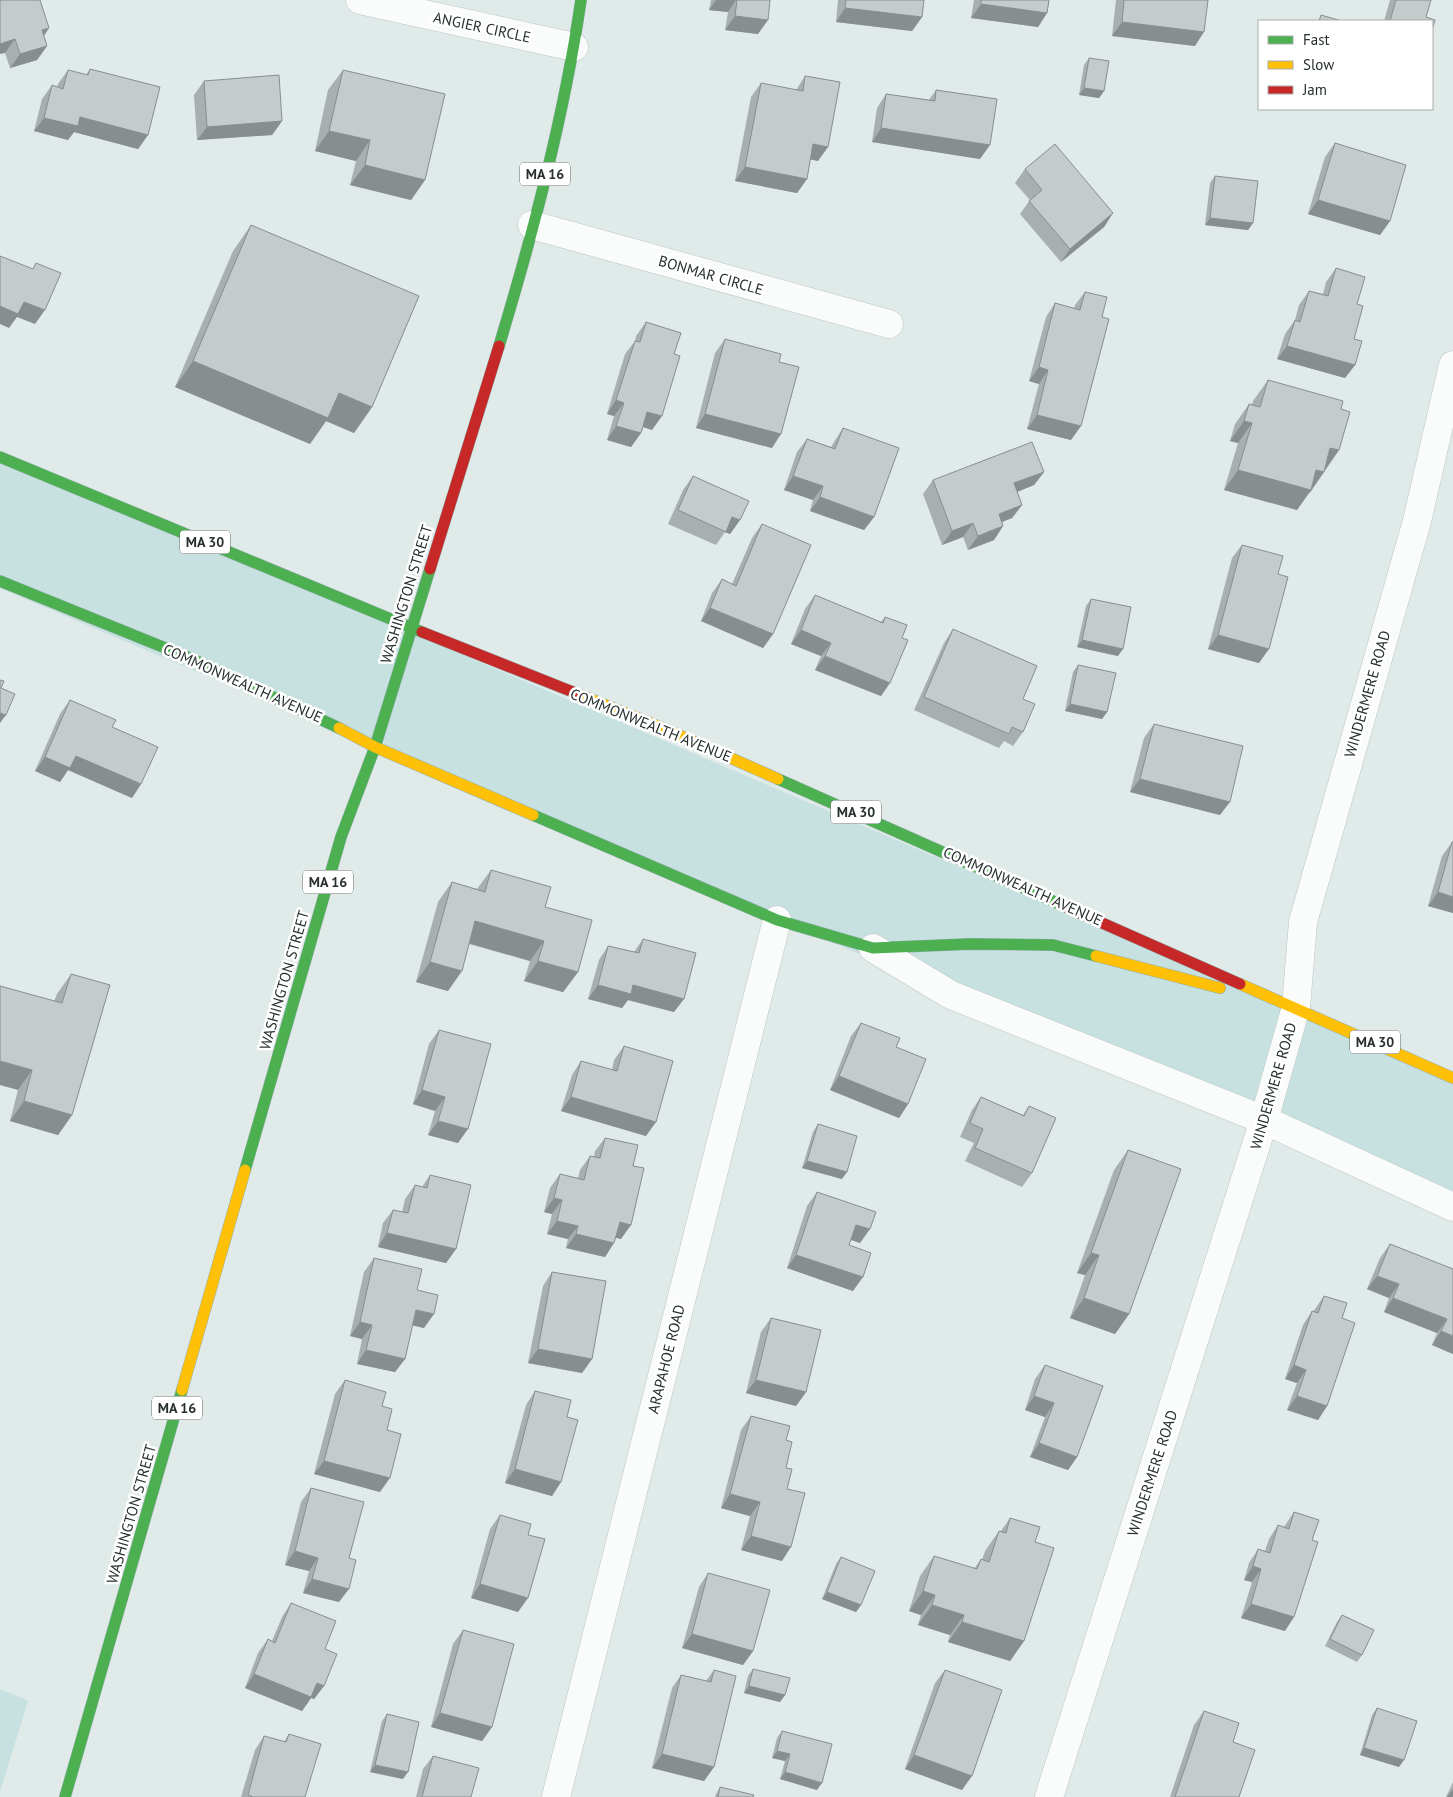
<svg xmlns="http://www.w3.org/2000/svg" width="1453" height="1797" font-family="'PT Sans',sans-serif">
  <rect width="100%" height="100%" fill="#dfeae9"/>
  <path fill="#c6e1df" d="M0,457L1453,1078V1207L0,588Z
    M0,1689L28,1701L0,1792Z"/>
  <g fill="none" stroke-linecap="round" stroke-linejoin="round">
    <defs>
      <path id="street" d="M360,0L574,47
        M532,225L889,324
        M873,948L951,995L1264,1120L1453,1207
        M556,1797L777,920
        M1049,1797L1264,1120L1296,1007L1303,922L1417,521L1453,365"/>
      <path id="fast" d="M499,346C533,233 564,117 581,0
        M0,457L422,632
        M0,581L190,658L339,728
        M778,779L1066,907
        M533,815L777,920L873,948L970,944L1053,945L1096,956
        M245,1170L341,837L375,747L430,569
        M65,1797L182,1390"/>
      <path id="slow" d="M578,694L663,728L778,779
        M339,728L375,747L533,815
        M1096,956L1220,988
        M1240,984L1453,1078
        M182,1390L245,1170"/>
      <path id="jam" d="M430,569L499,346
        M422,632L578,694
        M1066,907L1240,984"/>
    </defs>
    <use href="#street" stroke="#bec6c5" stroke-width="29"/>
    <use href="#fast" stroke="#93aeac" stroke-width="12"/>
    <use href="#slow" stroke="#93aeac" stroke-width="12"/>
    <use href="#jam" stroke="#93aeac" stroke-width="12"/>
    <use href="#street" stroke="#fafcfc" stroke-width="28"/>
    <use href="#fast" stroke="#4caf50" stroke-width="11"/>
    <use href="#slow" stroke="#ffc107" stroke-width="11"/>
    <use href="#jam" stroke="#c62828" stroke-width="11"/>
  </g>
  <path fill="#a8afaf" d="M0,0L43,36L47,46L37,60L10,68L5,53Z
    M711,0H770L758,34L725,30L728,12L709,10Z
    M838,0H924L922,17L912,31L836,22Z
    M974,0H1049L1047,13L1038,27L971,18Z
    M1116,0H1208L1195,46L1112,36Z
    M1390,0H1431L1426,17L1432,21H1384Z
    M1089,58L1104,91L1099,98L1079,95L1084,65Z
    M90,69L148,135L138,149L74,132L68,140L34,131L42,99L52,85L57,87L58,84L68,70L86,75Z
    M343,70L425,180L411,200L350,185L356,161L315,151L328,90Z
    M805,76L818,161L810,159L807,179L797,193L735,181L751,97L761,83L796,90Z
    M204,81L282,121L272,135L197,140L194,95Z
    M936,90L980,159L872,142L877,108L886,94L929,100Z
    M1335,143L1390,221L1380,235L1308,214L1325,157Z
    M1025,169L1113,213L1104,227L1061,262L1020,214L1030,200L1015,183Z
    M1215,176L1253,223L1248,230L1205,225L1210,183Z
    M251,225L372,407L354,433L326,421L310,444L175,387L233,251Z
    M1336,268L1357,304L1354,339L1355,365L1345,378L1277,359L1285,334L1295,320L1299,305L1309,291L1323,294L1326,282Z
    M1085,292L1071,440L1027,429L1039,384L1029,381L1046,317L1055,303L1074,308L1075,305Z
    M646,322L674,354L652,430L643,427L641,433L631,447L607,440L614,416L607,414L625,354L635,341L636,336Z
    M725,339L779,362L772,448L696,428L715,353Z
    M1268,380L1341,409L1339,450L1310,493L1309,492L1297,510L1224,490L1238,443L1230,441L1235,424L1249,404L1252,405L1253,401Z
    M843,428L874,517L864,530L810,511L813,500L784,490L797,452L807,439L831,447L834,442Z
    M1044,472L1034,485L1017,492L1022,505L1012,518L1002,522L1003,526L994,540L968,550L963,537L942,545L923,494L933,480Z
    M693,476L740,520L730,534L725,532L716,545L668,524L683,490Z
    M762,524L773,634L763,648L701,621L712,593L722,579L732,584L752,538Z
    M1242,545L1278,574L1259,663L1208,649L1232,558Z
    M815,595L881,622L885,617L902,638L881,696L815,670L821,656L791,644L805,609Z
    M1091,599L1118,656L1077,647L1086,606Z
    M953,629L1023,699V732L1013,746L1004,741L999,748L914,710L944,643Z
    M1078,665L1107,712L1102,719L1065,711L1073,672Z
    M70,700L112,727L141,784L132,798L68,770L60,782L35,771L60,714Z
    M1154,724L1220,815L1130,792L1144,738Z
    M1452,842H1453V913L1428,906L1442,856Z
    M491,870L545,907L578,972L563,992L524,981L530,961L469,944L448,991L416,982L438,902L452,882L477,889Z
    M643,939L674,1012L628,1000L622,1008L588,999L599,960L608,946L634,952Z
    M71,974L72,1115L58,1135L10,1121L18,1090L57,994Z
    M861,1023L896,1047L908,1104L899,1118L830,1090L851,1036Z
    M439,1030L458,1143L428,1135L435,1111L413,1104L429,1044Z
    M624,1046L646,1136L561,1111L572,1075L581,1061L612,1070L614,1060Z
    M981,1097L1023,1115L1029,1106L1032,1173L1022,1187L965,1161L974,1143L960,1137L972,1110Z
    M818,1124L842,1179L802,1168L813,1132Z
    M605,1138L633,1166L621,1239L616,1238L605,1257L566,1248L568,1239L547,1234L552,1214L544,1212L550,1188L560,1174L578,1178L580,1170L590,1156L594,1157L595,1151Z
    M1128,1150L1129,1314L1115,1334L1070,1318L1085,1275L1077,1273L1114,1170Z
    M430,1175L456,1249L446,1263L378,1247L383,1223L393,1210L402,1212L405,1199L415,1185L422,1187Z
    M817,1192L860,1243L851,1240L849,1245L853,1291L787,1268L807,1206Z
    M1390,1244L1453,1269V1354L1432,1345L1437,1333L1384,1312L1389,1298L1367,1289L1380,1258Z
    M374,1258L417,1290L424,1328L412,1325L405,1359L395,1372L357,1364L362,1339L350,1336L364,1272Z
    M552,1272L592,1359L582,1373L528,1363L543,1286Z
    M1324,1296L1342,1318L1327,1406L1318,1420L1287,1410L1297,1383L1285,1379L1303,1325L1312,1311L1313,1312Z
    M771,1318L806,1392L796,1406L746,1393L761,1332Z
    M1045,1365L1077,1457L1068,1470L1030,1457L1045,1417L1025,1410L1035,1379Z
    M345,1380L382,1406L387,1430L380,1492L314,1474L335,1394Z
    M535,1391L567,1417L561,1482L552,1496L505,1483L526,1405Z
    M751,1416L786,1440V1468L787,1489L782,1561L741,1550L750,1516L721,1508L741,1430Z
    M311,1488L349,1558L339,1602L303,1593L309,1571L285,1565L301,1502Z
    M1294,1512L1312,1540L1285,1631L1241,1618L1252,1582L1244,1580L1249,1563L1258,1549L1265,1551L1269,1539L1278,1525L1284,1527Z
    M500,1515L528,1535L518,1612L471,1598L490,1529Z
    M1010,1518L1035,1542L1024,1641L1010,1661L948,1642L950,1635L918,1625L921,1615L909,1611L920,1576L934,1556L974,1569L981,1559L982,1560L985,1551L999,1531H1001Z
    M841,1557L861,1605L856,1612L822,1599L836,1564Z
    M708,1573L753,1651L743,1665L682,1648L699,1587Z
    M291,1603L325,1649L324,1686L314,1699L311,1698L302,1711L245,1688L258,1653L268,1639L272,1641L282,1617Z
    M1342,1615L1362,1655L1357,1662L1325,1646L1337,1622Z
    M463,1630L492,1727L482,1741L431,1727L453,1644Z
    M753,1669L785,1695L780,1702L744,1693L748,1676Z
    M714,1670V1767L704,1781L652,1768L672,1688L681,1675L706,1681Z
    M945,1670L962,1790L905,1769L935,1683Z
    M1377,1708L1399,1767L1360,1755L1372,1715Z
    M1204,1711L1239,1797H1170L1194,1725Z
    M387,1714L403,1779L370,1772L382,1721Z
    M782,1731L817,1790L780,1779L785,1761L772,1758L777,1738Z
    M289,1734L305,1797H241L255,1750L264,1736L284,1742Z
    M433,1756L471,1797H416L423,1769Z
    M1453,1782V1797H1446Z
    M720,1787L753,1797H715L716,1794Z"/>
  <path fill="#888e8e" d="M716,0H736L728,12L709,10Z
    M981,4L1047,13L1038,27L971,18Z
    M845,8L922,17L912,31L836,22Z
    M735,16L768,20L758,34L725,30Z
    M1122,22L1204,32L1195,46L1112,36Z
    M49,28L40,42L42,30Z
    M15,39L5,53L0,54V44Z
    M47,46L37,60L10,68L20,54Z
    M1084,88L1104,91L1099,98L1079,95Z
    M80,117L148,135L138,149L74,132L68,140L34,131L44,118Z
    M282,121L272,135L197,140L207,127Z
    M881,128L990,145L980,159L872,142Z
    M329,131L370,140L356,161L315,151Z
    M813,144L828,147L818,161L804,158Z
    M365,165L425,180L411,200L350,185Z
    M745,167L807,179L797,193L735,181Z
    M1318,200L1390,221L1380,235L1308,214Z
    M1113,213L1104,227L1061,262L1070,249Z
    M1210,218L1253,223L1248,230L1205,225Z
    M24,302L45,310L35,324L17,317L9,328L0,324V306Z
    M1287,346L1355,365L1345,378L1277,359Z
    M193,361L339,393L372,407L354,433L326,421L310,444L175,387Z
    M1039,367L1048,370L1039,384L1029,381Z
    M616,400L624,403L614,416L607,414Z
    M647,412L662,416L652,430L638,425Z
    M705,414L781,434L772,448L696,428Z
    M1037,415L1081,426L1071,440L1027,429Z
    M1244,421L1252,423L1238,443L1230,441Z
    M616,426L641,433L631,447L607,440Z
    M1330,448L1339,450L1325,470Z
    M1238,470H1316L1324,472L1297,510L1224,490Z
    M1044,472L1034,485L1004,497L1014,483Z
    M793,476L823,486L813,500L784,490Z
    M820,497L874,517L864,530L810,511Z
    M1022,505L1012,518L989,527L999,514Z
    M732,517L740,520L730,534L725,532Z
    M973,523L963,537L942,545L952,531Z
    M1003,526L994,540L968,550L978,536Z
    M710,608L773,634L763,648L701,621Z
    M801,630L831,643L821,656L791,644Z
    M1218,635L1269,649L1259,663L1208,649Z
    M1082,640L1123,649L1118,656L1077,647Z
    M825,656L890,683L881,696L815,670Z
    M1070,704L1107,712L1102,719L1065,711Z
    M0,713L6,715L0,723Z
    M76,756L141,784L132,798L68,770L60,782L35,771L45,757Z
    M1140,779L1230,802L1220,815L1130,792Z
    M1438,892L1453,897V913L1428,906Z
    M475,921L544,941L530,961L461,941Z
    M538,961L578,972L563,992L524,981Z
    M430,962L462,971L448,991L416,982Z
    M598,985H633L684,999L674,1012L628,1000L622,1008L588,999Z
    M0,1061L32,1070L18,1090L0,1085Z
    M839,1076L908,1104L899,1118L830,1090Z
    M422,1090L445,1097L435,1111L413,1104Z
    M571,1097L656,1122L646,1136L561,1111Z
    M24,1101L72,1115L58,1135L10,1121Z
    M438,1121L468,1129L458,1143L428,1135Z
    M807,1161L847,1172L842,1179L802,1168Z
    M554,1198L562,1200L552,1214L544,1212Z
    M557,1221L578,1226L568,1239L547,1234Z
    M620,1222L631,1225L621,1239L610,1236Z
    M856,1225L870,1229L860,1243L846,1238Z
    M387,1233L456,1249L446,1263L378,1247Z
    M576,1234L614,1243L605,1257L566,1248Z
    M1091,1253L1099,1255L1085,1275L1077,1273Z
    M796,1255L863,1277L853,1291L787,1268Z
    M1377,1276L1399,1284L1389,1298L1367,1289Z
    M1084,1298L1129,1314L1115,1334L1070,1318Z
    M1393,1298L1447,1319L1437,1333L1384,1312Z
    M416,1310L434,1314L424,1328L406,1324Z
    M360,1322L372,1325L362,1339L350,1336Z
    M1441,1331L1453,1336V1354L1432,1345Z
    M538,1349L592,1359L582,1373L528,1363Z
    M366,1350L405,1359L395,1372L357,1364Z
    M1294,1365L1306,1370L1297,1383L1285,1379Z
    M756,1380L806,1392L796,1406L746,1393Z
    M1034,1396L1054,1403L1045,1417L1025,1410Z
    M1297,1396L1327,1406L1318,1420L1287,1410Z
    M1039,1443L1077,1457L1068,1470L1030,1457Z
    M324,1461L390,1478L380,1492L314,1474Z
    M515,1469L561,1482L552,1496L505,1483Z
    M730,1494L760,1502L750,1516L721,1508Z
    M751,1536L791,1547L782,1561L741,1550Z
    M295,1551L318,1558L309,1571L285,1565Z
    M1253,1566L1261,1569L1252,1582L1244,1580Z
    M312,1579L349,1589L339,1602L303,1593Z
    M480,1584L528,1598L518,1612L471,1598Z
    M923,1591L935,1595L921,1615L909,1611Z
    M827,1592L861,1605L856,1612L822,1599Z
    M1251,1604L1294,1617L1285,1631L1241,1618Z
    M932,1605L964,1615L950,1635L918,1625Z
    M962,1622L1024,1641L1010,1661L948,1642Z
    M692,1634L753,1651L743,1665L682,1648Z
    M254,1674L317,1683L324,1686L314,1699L311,1698L302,1711L245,1688Z
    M749,1686L785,1695L780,1702L744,1693Z
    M440,1713L492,1727L482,1741L431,1727Z
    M1364,1748L1404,1760L1399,1767L1360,1755Z
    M777,1751L790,1754L785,1761L772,1758Z
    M662,1754L714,1767L704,1781L652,1768Z
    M914,1755L972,1776L962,1790L905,1769Z
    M375,1765L408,1772L403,1779L370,1772Z
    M785,1772L822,1783L817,1790L780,1779Z
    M1453,1789V1797H1447Z"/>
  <path fill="#c3cbcb" stroke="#888e8e" d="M0,0H40L49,28L42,30L47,46L20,54L15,39L0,44Z
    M737,0H770L768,20L735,16Z
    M846,0H924L922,17L845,8Z
    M981,0H1049L1047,13L981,4Z
    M1124,0H1208L1204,32L1122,22Z
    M1396,0H1431L1426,17L1435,20L1432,30V21H1390Z
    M1321,15L1342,21H1319Z
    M1089,58L1109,61L1104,91L1084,88Z
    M90,69L160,87L148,135L80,117L78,126L44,118L52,85L63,89L68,70L88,75Z
    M343,70L445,94L425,180L365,165L370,140L329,131Z
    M279,75L282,121L207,127L204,81Z
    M805,76L840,82L828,147L813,144L807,179L745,167L761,83L803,91Z
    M936,90L997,99L990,145L881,128L886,94L935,101Z
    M1335,143L1406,165L1390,221L1318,200Z
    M1055,144L1113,213L1070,249L1029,201L1042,190L1025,169Z
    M1215,176L1258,181L1253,223L1210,218Z
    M251,225L419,296L372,407L339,393L328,418L193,361Z
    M0,256L33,269L36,263L61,273L45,310L24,302L18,314L0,306Z
    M1336,268L1365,277L1357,304L1363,306L1354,339L1362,341L1355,365L1287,346L1295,320L1300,322L1309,291L1328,296Z
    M1085,292L1107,297L1102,317L1109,319L1081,426L1037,415L1048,370L1039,367L1055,303L1080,310Z
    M646,322L681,333L674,354L680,356L662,416L647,412L641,433L616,426L624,403L616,400L635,341L640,342Z
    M725,339L781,354L779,362L799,367L781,434L705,414Z
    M1268,380L1343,401L1341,409L1350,412L1339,450L1330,448L1324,472L1316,470L1311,490L1238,470L1252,423L1244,421L1249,404L1260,407Z
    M843,428L899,448L874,517L820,497L823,486L793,476L807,439L835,449Z
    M1032,442L1044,472L1014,483L1022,505L999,514L1003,526L978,536L973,523L952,531L933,480Z
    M693,476L749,501L740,520L732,517L726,532L678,510Z
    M762,524L811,545L773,634L710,608L722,579L736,586Z
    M1242,545L1283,556L1278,574L1288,577L1269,649L1218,635Z
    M815,595L883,623L885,617L907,625L902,638L908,640L890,683L825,656L831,643L801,630Z
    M1091,599L1131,607L1123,649L1082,640Z
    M953,629L1037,666L1023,699L1035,704L1023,732L1012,727L1009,734L924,697Z
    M1078,665L1116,673L1107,712L1070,704Z
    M0,680L4,681L1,688L15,694L6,715L0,713Z
    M70,700L116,720L112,727L158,747L141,784L76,756L70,768L45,757Z
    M1154,724L1243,746L1230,802L1140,779Z
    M1452,842H1453V897L1438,892Z
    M491,870L551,887L545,907L592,920L578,972L538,961L544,941L475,921L462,971L430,962L452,882L485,892Z
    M643,939L696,953L684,999L633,985L631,994L598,985L608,946L639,953Z
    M71,974L110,985L72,1115L24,1101L32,1070L0,1061V986L62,1003Z
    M861,1023L900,1038L896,1047L926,1059L908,1104L839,1076Z
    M439,1030L491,1044L468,1129L438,1121L445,1097L422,1090Z
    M624,1046L673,1061L656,1122L571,1097L581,1061L617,1071Z
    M981,1097L1024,1116L1029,1106L1056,1118L1032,1173L975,1148L983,1129L970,1123Z
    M818,1124L857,1136L847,1172L807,1161Z
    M605,1138L638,1145L633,1166L644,1168L631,1225L620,1222L614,1243L576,1234L578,1226L557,1221L562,1200L554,1198L560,1174L584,1180L590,1156L600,1158Z
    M1128,1150L1181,1169L1129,1314L1084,1298L1099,1255L1091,1253Z
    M430,1175L471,1185L456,1249L387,1233L393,1210L408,1213L415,1185L427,1188Z
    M817,1192L876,1212L870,1229L856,1225L849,1245L871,1253L863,1277L796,1255Z
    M1390,1244L1453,1269V1336L1441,1331L1447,1319L1393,1298L1399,1284L1377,1276Z
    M374,1258L422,1269L417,1290L438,1295L434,1314L416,1310L405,1359L366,1350L372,1325L360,1322Z
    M552,1272L606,1281L592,1359L538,1349Z
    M1324,1296L1347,1303L1342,1318L1355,1323L1327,1406L1297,1396L1306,1370L1294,1365L1312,1311L1318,1313Z
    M771,1318L821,1330L806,1392L756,1380Z
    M1045,1365L1103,1386L1077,1457L1039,1443L1054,1403L1034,1396Z
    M345,1380L386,1392L382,1406L392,1409L387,1430L401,1434L390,1478L324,1461Z
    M535,1391L571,1400L567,1417L578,1420L561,1482L515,1469Z
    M751,1416L790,1426L786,1440L792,1442L786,1468L792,1469L787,1489L805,1493L791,1547L751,1536L760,1502L730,1494Z
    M311,1488L364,1502L349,1558L356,1560L349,1589L312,1579L318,1558L295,1551Z
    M1294,1512L1319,1520L1312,1540L1318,1542L1294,1617L1251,1604L1261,1569L1253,1566L1258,1549L1270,1553L1278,1525L1289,1529Z
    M500,1515L531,1524L528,1535L545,1539L528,1598L480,1584Z
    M1010,1518L1040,1527L1035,1542L1054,1548L1024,1641L962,1622L964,1615L932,1605L935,1595L923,1591L934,1556L977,1569L981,1559L989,1562L999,1531L1006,1533Z
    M841,1557L875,1571L861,1605L827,1592Z
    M708,1573L770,1590L753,1651L692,1634Z
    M291,1603L336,1621L325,1649L337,1654L324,1686L317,1683L311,1697L254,1674L268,1639L275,1643Z
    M1342,1615L1374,1630L1362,1655L1330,1639Z
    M463,1630L514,1644L492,1727L440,1713Z
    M753,1669L790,1678L785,1695L749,1686Z
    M714,1670L736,1676L714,1767L662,1754L681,1675L711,1682Z
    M945,1670L1002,1690L972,1776L914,1755Z
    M1377,1708L1417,1721L1404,1760L1364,1748Z
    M1204,1711L1239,1723L1233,1742L1255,1750L1239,1797H1175Z
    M387,1714L419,1722L408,1772L375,1765Z
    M782,1731L832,1744L822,1783L785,1772L790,1754L777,1751Z
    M289,1734L321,1744L305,1797H253L248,1795L264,1736L286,1742Z
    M433,1756L479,1768L471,1797H422Z
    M720,1787L754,1795L753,1797H718Z"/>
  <g text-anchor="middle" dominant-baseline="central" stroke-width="5" stroke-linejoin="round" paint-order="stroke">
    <g fill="#fff" stroke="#686d6d" stroke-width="1">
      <rect x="520" y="162.5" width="50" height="23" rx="4"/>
      <rect x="180" y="530.5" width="50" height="23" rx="4"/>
      <rect x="831" y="800.5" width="50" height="23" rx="4"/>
      <rect x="303" y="870.5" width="50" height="23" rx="4"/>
      <rect x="1350" y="1030.5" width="50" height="23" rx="4"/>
      <rect x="152" y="1396.5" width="50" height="23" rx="4"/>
    </g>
    <g font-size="14" font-weight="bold" fill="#272f2f">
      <text x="545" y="174">MA 16</text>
      <text x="205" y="542">MA 30</text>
      <text x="856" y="812">MA 30</text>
      <text x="328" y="882">MA 16</text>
      <text x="1375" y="1042">MA 30</text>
      <text x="177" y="1408">MA 16</text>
    </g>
    <g font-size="15" fill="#272f2f" stroke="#fff">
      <text transform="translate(482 27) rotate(12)">ANGIER CIRCLE</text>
      <text transform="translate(711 275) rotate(16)">BONMAR CIRCLE</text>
      <text transform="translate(406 594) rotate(-73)">WASHINGTON STREET</text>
      <text transform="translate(243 683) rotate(24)">COMMONWEALTH AVENUE</text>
      <text transform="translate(1367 694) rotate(-74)">WINDERMERE ROAD</text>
      <text transform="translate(651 725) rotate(22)">COMMONWEALTH AVENUE</text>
      <text transform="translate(1023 886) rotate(24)">COMMONWEALTH AVENUE</text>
      <text transform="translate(284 980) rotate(-74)">WASHINGTON STREET</text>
      <text transform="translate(1273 1086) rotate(-74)">WINDERMERE ROAD</text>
      <text transform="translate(666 1359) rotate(-76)">ARAPAHOE ROAD</text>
      <text transform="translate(1152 1473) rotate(-72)">WINDERMERE ROAD</text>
      <text transform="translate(131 1514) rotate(-74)">WASHINGTON STREET</text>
    </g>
  </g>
  <rect x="1258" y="20" width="175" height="90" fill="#ffffff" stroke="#a9acac"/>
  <rect x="1268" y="36" width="25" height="8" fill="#4caf50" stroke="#a9acac"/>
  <text x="1303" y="45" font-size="15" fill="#272f2f">Fast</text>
  <rect x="1268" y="61" width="25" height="8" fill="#ffc107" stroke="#a9acac"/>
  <text x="1303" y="70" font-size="15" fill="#272f2f">Slow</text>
  <rect x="1268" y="86" width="25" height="8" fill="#c62828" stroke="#a9acac"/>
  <text x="1303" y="95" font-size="15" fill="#272f2f">Jam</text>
</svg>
